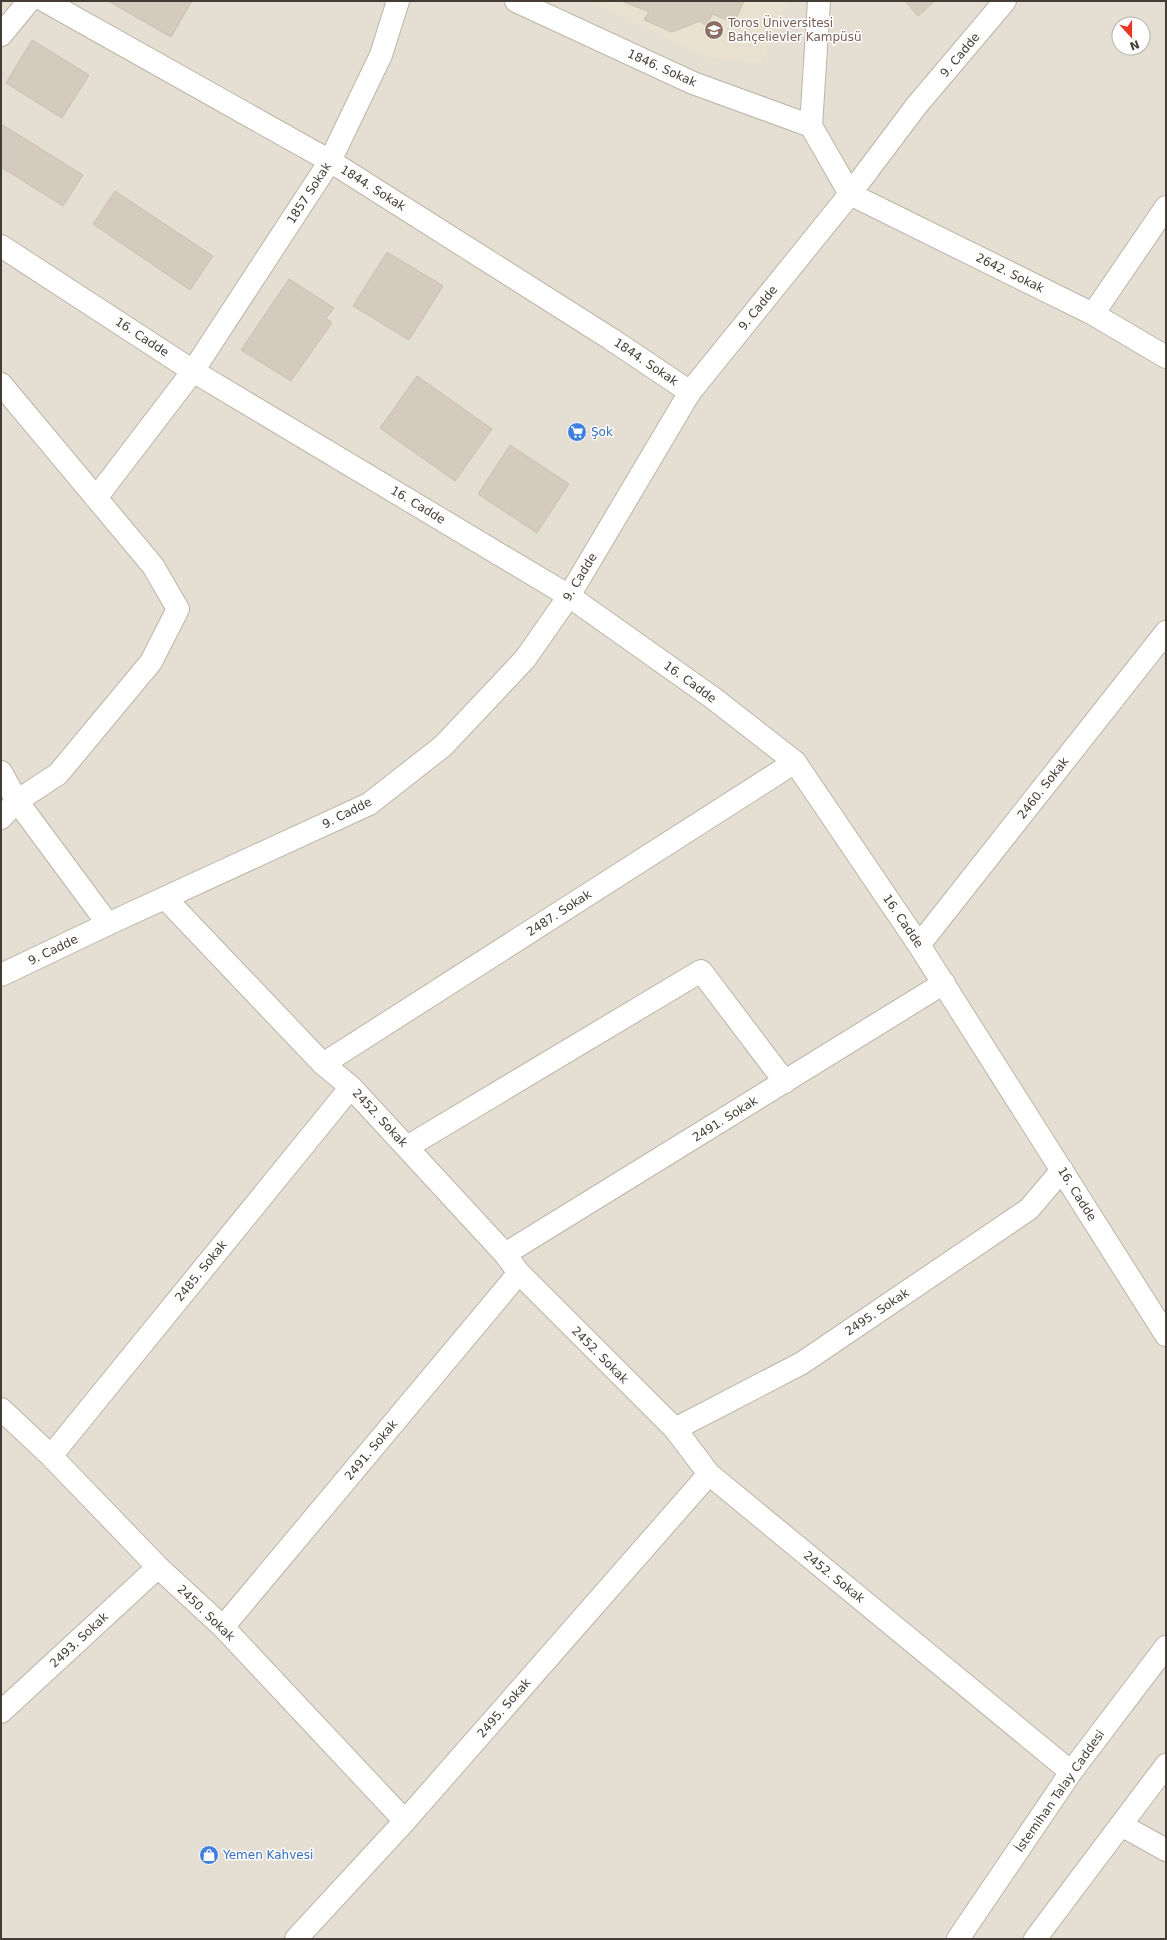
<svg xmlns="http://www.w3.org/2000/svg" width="1167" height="1940" font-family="'DejaVu Sans',sans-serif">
  <rect width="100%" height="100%" fill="#f1ede4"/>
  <path fill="#e4ded3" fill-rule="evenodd" d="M1,1H1166V1939H1ZM1119,24H1143V48H1119Z"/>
  <path fill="#e9e1cf" d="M588,1H789L761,63L709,58Z"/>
  <path fill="#d5cabe" stroke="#ccbfae" d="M108,1H192L171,37Z
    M622,1H744L734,23L712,14L707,27L700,21L672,32L644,20L649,12Z
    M905,1H935L918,16Z
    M32,40L89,75L62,118L6,83Z
    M1,124L83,175L63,206L1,167Z
    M115,191L213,256L190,290L93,224Z
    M387,252L443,286L409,340L353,306Z
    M289,279L334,308L326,318L332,323L291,381L241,350Z
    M417,376L492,429L455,481L380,428Z
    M510,445L569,484L537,533L478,494Z"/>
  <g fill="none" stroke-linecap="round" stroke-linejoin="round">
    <defs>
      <path id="minor" d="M45,1L330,161L611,339L690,392
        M516,1L693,83L811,126
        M819,1L811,126L850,194L1093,314L1166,357
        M1,35L29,1
        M1,246L193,371L569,596L713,698L795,762L919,945L1166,1335
        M1093,314L1166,207
        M1,384L153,566L178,609L151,662L58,774L17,801L1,818
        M96,498L193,371L330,161L381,55L398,1
        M1,772L17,801L108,924
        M165,898L323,1064L351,1087L505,1254L519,1273L675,1429L709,1474L1071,1772
        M919,945L1166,632
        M1,975L108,924L369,804L443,746L525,659L569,596L690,392L850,194L917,105L1005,1
        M323,1064L795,762
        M407,1147L701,971L785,1082
        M505,1254L944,983
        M1,1409L51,1456L158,1567L223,1627L405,1821
        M675,1429L802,1363L1029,1209L1062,1170
        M51,1456L351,1087
        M223,1627L519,1273
        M1,1712L158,1567
        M1121,1825L1166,1850
        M296,1939L405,1821L709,1474"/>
      <path id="tertiary" d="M958,1939L1071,1772L1166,1647
        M1035,1939L1166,1765"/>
    </defs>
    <use href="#minor" stroke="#bcb4a8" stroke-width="24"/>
    <use href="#tertiary" stroke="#bcb4a8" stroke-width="24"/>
    <use href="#minor" stroke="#fff" stroke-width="22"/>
    <use href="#tertiary" stroke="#fff" stroke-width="22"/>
  </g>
  <defs>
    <symbol id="university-disc" viewBox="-11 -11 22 22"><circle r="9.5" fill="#8d6e63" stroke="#fff"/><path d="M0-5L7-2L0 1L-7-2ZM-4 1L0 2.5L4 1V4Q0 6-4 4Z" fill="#fff"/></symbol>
    <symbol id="supermarket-disc" viewBox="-11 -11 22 22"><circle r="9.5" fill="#3f7fe0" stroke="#fff"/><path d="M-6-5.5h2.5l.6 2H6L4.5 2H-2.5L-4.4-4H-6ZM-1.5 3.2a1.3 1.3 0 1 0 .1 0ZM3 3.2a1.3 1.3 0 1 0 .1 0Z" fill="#fff"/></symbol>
    <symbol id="shop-disc" viewBox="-11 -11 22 22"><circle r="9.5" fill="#3f7fe0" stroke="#fff"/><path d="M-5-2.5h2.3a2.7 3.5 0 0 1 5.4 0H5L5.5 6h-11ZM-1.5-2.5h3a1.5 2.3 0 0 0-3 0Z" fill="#fff"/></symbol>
  </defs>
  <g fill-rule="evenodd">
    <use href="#university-disc" x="703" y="19" width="22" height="22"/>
    <use href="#supermarket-disc" x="566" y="421" width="22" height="22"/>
    <use href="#shop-disc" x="198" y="1844" width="22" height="22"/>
  </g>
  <g text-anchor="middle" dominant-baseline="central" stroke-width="3" stroke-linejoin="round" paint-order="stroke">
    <g font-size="12" fill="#785e54" stroke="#fff" text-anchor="start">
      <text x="728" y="23">Toros Üniversitesi<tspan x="728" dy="14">Bahçelievler Kampüsü</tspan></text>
    </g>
    <g font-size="12" fill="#433c35" stroke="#fff">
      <text transform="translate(960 55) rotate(-50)">9. Cadde</text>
      <text transform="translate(662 68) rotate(24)">1846. Sokak</text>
      <text transform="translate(373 188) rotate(32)">1844. Sokak</text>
      <text transform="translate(309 193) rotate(-57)">1857 Sokak</text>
      <text transform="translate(1010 273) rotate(26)">2642. Sokak</text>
      <text transform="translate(758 308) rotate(-51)">9. Cadde</text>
      <text transform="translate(142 337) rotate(33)">16. Cadde</text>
      <text transform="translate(646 362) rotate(34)">1844. Sokak</text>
      <text transform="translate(418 505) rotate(31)">16. Cadde</text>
      <text transform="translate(580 577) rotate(-59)">9. Cadde</text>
      <text transform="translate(690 682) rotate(36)">16. Cadde</text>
      <text transform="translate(1043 788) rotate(-52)">2460. Sokak</text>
      <text transform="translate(347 813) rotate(-27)">9. Cadde</text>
      <text transform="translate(559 913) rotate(-33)">2487. Sokak</text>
      <text transform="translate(903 921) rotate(56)">16. Cadde</text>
      <text transform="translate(53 950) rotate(-26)">9. Cadde</text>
      <text transform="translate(380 1118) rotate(47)">2452. Sokak</text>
      <text transform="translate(725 1119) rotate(-32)">2491. Sokak</text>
      <text transform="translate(1077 1194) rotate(58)">16. Cadde</text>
      <text transform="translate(201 1271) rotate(-51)">2485. Sokak</text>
      <text transform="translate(877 1312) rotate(-34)">2495. Sokak</text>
      <text transform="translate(600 1355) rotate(45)">2452. Sokak</text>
      <text transform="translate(371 1450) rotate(-50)">2491. Sokak</text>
      <text transform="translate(834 1577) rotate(39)">2452. Sokak</text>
      <text transform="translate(206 1613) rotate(44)">2450. Sokak</text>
      <text transform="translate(79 1640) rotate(-43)">2493. Sokak</text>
      <text transform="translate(504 1708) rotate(-49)">2495. Sokak</text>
      <text transform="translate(1060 1791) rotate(-55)">İstemihan Talay Caddesi</text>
    </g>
    <g font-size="12" fill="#366cbe" stroke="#fff" text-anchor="start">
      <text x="591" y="432">Şok</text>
      <text x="223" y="1855">Yemen Kahvesi</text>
    </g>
  </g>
  <rect width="1167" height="1940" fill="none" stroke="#433c35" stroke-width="4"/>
  <g transform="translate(1131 36) rotate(159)"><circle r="19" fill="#ffffff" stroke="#b4b1ae"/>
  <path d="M0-3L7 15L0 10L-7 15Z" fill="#eb3621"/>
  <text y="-6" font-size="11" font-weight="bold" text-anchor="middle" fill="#433c35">N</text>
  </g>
</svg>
